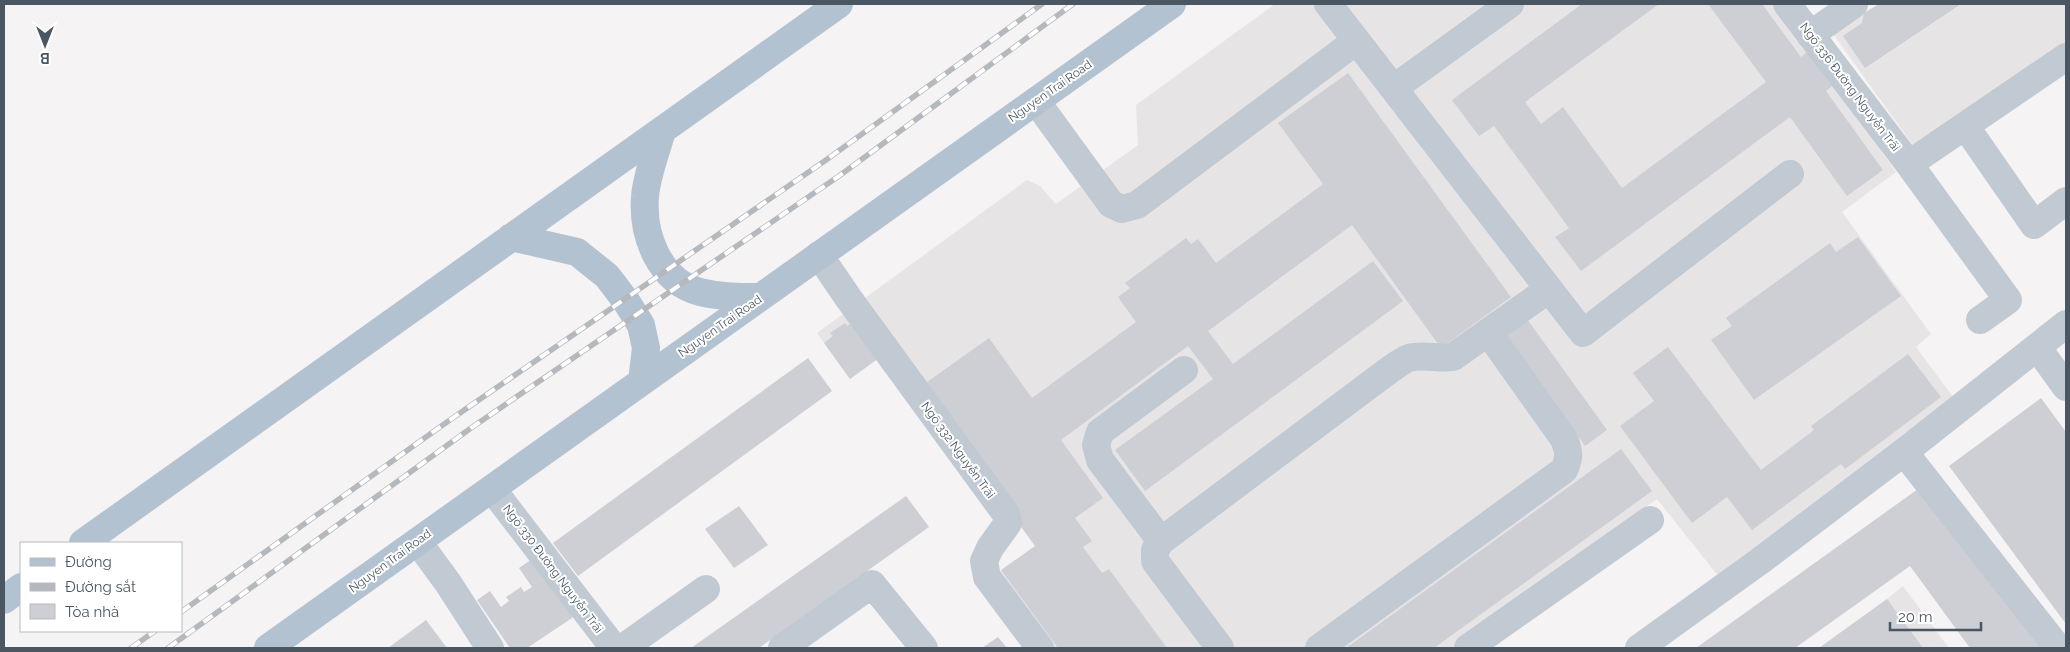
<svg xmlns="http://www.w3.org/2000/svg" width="2070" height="652" font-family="Raleway,sans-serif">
  <rect width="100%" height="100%" fill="#f5f3f3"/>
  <path fill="#e6e4e5" d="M1275,4H1776L1896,172L1842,212L1931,334L1916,347L1956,401L1719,577L1657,499L1451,648H1046L994,576L1035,546L920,387L883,355L850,379L817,333L1027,180L1040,186L1056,204L1138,145L1136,105Z
    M1879,4H2066V50L1920,155L1833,34Z
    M1903,586L1949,648H1819L1887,599Z"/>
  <path fill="#cdcfd5" d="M1582,4H1659L1525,102L1541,124L1563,107L1622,188L1766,82L1708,4H1762L1801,57L1807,52L1832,86L1826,91L1883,170L1847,196L1790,117L1581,271L1555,237L1569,228L1494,126L1479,136L1452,100Z
    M1879,4H1961L1865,68L1843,36L1862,23L1864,13Z
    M1348,73L1511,297L1441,348L1352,225L1208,331L1233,364L1373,261L1403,301L1145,491L1115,450L1213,379L1188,346L1061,440L1103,498L1075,518L1092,541L1083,547L1102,573L1109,569L1167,648H1058L1001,570L1035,546L920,387L989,338L1032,398L1136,322L1118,297L1130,288L1125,283L1186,238L1191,244L1198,239L1216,263L1323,184L1278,123Z
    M1858,237L1901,296L1754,400L1711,340L1732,326L1726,318L1830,243L1836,252Z
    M857,319L883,355L850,379L824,343L833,336L830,333L845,323L847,326Z
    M1527,319L1607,430L1585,446L1506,335Z
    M1668,347L1761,470L1814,430L1811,426L1908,354L1941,397L1845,469L1841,464L1752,530L1727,497L1692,523L1620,426L1654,401L1633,373Z
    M808,358L832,391L578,576L553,543Z
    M2041,398L2066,432V624L1949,466Z
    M1621,449L1652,491L1434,648H1346Z
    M1925,484L2043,648H1970L1910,566L1795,648H1696Z
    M906,496L929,527L759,648H691Z
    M739,506L768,545L734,568L705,529Z
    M535,557L575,616L527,648H510L477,600L490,591L501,607L509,601L506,597L521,587L524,592L532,587L519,568Z
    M1887,599L1923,648H1819Z
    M426,620L447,648H388Z
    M998,637L1007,648H982Z"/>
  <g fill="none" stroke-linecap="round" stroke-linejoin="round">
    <path stroke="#c1cad2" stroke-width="28" d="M1328,4L1583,333L1790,174
      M1787,4L1909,164L2066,57
      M1810,35L1854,4
      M1394,88L1510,4
      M1036,101L1111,204L1122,209L1137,205L1356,41
      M1966,127L2034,225L2066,201
      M1909,164L2008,300L1980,320
      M819,255L849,299L1006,514L1008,523L990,548L984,561L987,577L1040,648
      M2037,347L2066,387
      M1904,452L2058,648
      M492,489L614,648
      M1161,541L1100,460L1096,445L1100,432L1184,370
      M418,542L448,583L490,648
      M623,648L706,589
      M782,648L872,584L924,648
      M1220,648L1155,561V550L1161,541L1392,368C1397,365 1403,360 1409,358C1421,354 1439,359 1453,357L1549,289
      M1319,648L1564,470C1570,458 1569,451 1564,439L1488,332
      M1468,648L1650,520
      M1639,648L1760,561L1904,452L2066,324"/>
    <path stroke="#b3c2d1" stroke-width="28" d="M662,130C657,150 646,177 645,197C642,235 659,281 700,292C720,297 740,297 760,297
      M511,237L577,252L607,276L626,301L641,325L646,348L642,381
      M83,543L839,4
      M4,600L21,587
      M268,648L1172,4"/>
    <defs>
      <path id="rail" d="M181,612L447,422L826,160L1042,4
        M131,648L155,631
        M168,648L471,428L839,176L1073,4"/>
    </defs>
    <use href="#rail" stroke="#b5b8bd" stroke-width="5.5"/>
    <use href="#rail" stroke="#fff" stroke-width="4" stroke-dasharray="11" stroke-linecap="butt"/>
  </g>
  <g text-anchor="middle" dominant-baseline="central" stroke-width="4" stroke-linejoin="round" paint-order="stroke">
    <g font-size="12" fill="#4a5661" stroke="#fff">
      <text transform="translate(1850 87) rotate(53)">Ngõ 336 Đường Nguyễn Trãi</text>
      <text transform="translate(1050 91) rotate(-35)">Nguyen Trai Road</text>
      <text transform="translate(720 326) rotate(-35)">Nguyen Trai Road</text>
      <text transform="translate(958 450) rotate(54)">Ngõ 332 Nguyễn Trãi</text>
      <text transform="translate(390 561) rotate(-36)">Nguyen Trai Road</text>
      <text transform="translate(553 569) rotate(53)">Ngõ 330 Đường Nguyễn Trãi</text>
    </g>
  </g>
  <rect width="2070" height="652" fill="none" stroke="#4a5661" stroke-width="10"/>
  <rect x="20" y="542" width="162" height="90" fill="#ffffff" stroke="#b7bbc0"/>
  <rect x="30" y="558" width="25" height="8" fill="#b3c2d1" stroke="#b7bbc0"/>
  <text x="65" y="567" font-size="15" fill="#4a5661">Đường</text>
  <rect x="30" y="583" width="25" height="8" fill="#b5b8bd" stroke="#b7bbc0"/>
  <text x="65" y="592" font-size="15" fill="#4a5661">Đường sắt</text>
  <rect x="30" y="604" width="25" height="15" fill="#cdcfd5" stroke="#b7bbc0"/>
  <text x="65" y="617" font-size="15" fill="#4a5661">Tòa nhà</text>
  <g transform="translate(45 45) rotate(180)" stroke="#ffffff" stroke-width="4" paint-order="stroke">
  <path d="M0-4L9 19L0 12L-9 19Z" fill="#4a5661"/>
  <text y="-8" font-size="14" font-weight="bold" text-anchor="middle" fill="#4a5661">B</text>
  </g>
  <path d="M1890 622v8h91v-8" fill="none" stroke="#4a5661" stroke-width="2.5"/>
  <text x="1898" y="622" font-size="15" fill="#4a5661" stroke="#ffffff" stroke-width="4" paint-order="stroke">20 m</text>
</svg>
